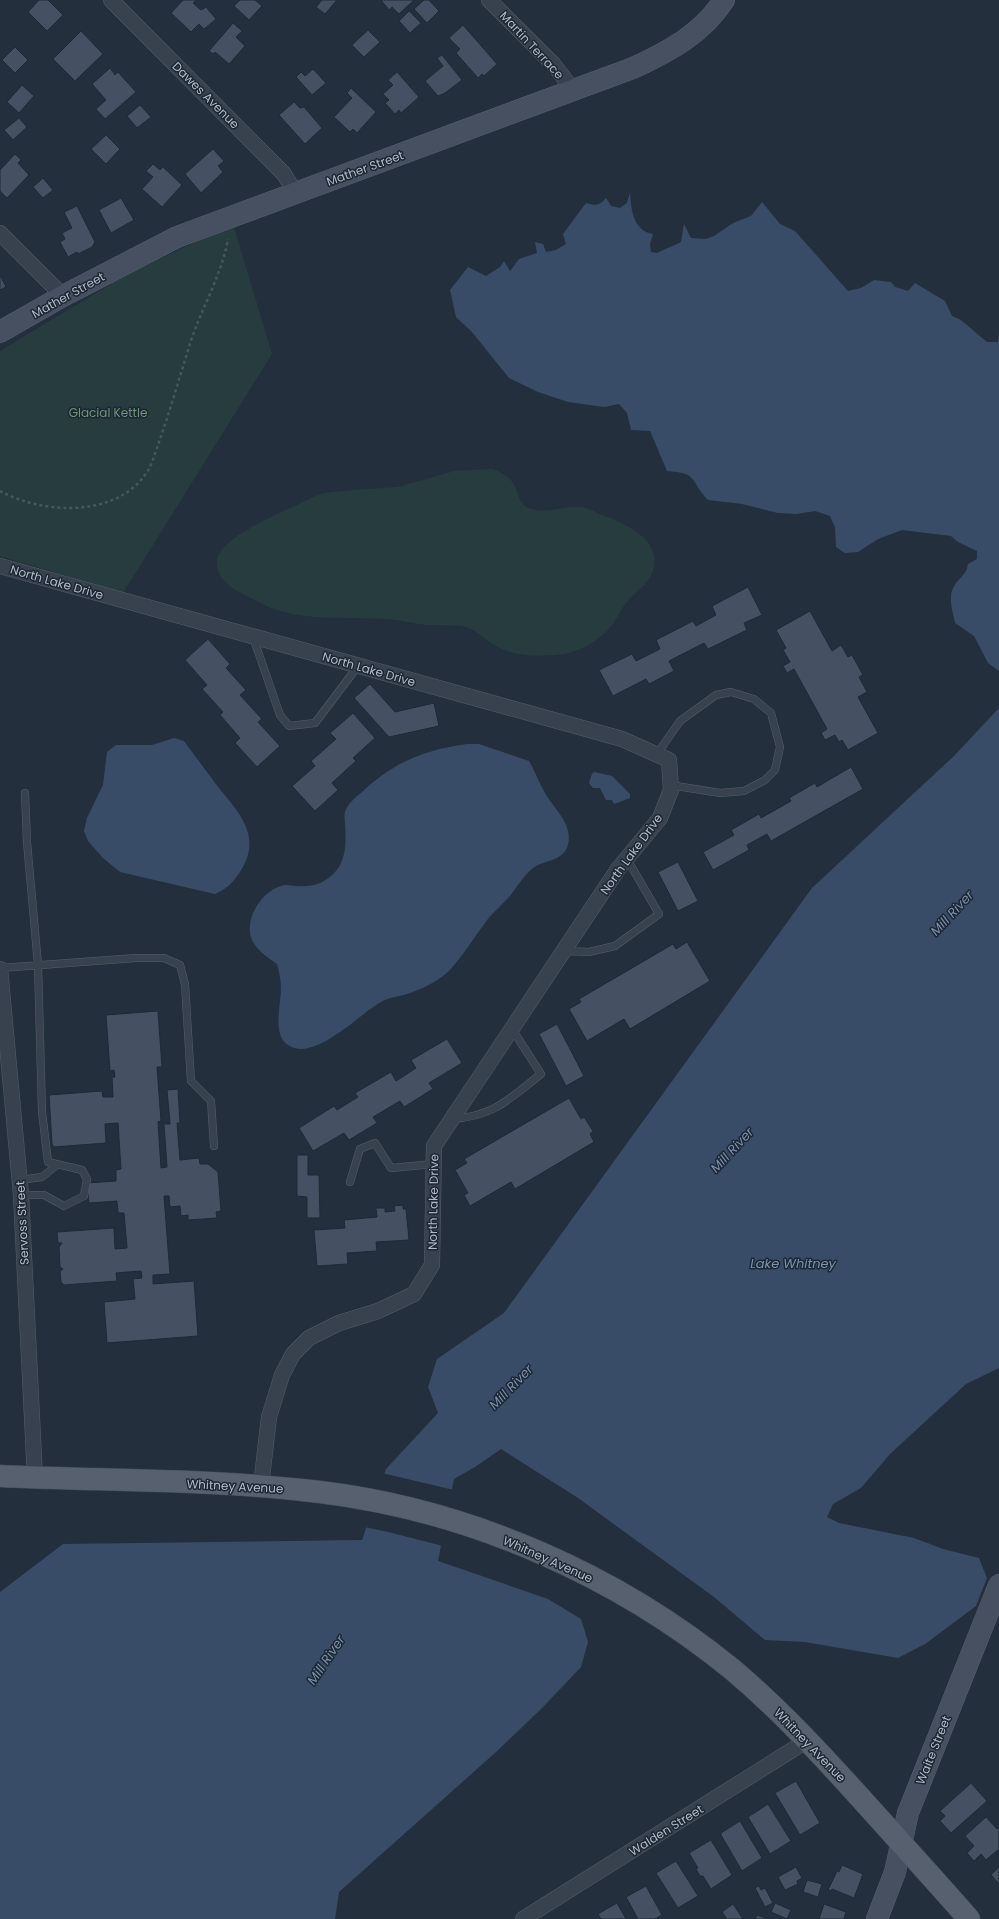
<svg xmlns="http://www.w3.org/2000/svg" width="999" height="1919" font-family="Poppins,sans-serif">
  <rect width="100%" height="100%" fill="#242f3e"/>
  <path fill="#263c3f" d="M233,224L272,354L123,593L0,556V351L126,275Z
    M493,469C500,472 509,476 513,483C519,493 518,506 532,509C548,514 565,505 582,507C588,508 595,512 602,515C623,523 659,537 654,566C652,583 633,593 624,606C620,611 617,618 613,624C599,642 578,653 556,655C533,657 511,656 491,643C481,636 474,628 462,626C451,625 439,625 428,625C414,624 401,620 387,619C350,617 309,621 274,609C265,606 256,600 247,596C232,589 215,579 217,560C220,535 292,509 313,497L324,493L354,490L398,487L454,471Z"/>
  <path fill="#394c67" d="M630,192C631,209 633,231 653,234L650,244L651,252L657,253L681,242L684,224L691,238L706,239L714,236L733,223L751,216L762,202L780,224L795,231L848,291L861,288L874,280L891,282L895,287L908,291L915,283L945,301L952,316L961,320L987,342H998L999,334V671L988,663L974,636L955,623C953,613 948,598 953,588C958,578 967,575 968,564L977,559V551L958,542L951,536L902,530L878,539L858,552L845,553L836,547L835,527L830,516L815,511L796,514L778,513L742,504L708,500C689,480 699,473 667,471L650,431L631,430L627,413L619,404L604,407L568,402L538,392L509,378L472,332L456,317L450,290L468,267L486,276L500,267L504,261L510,271L519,259L537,253L535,242L543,244L546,252L556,250L566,244L563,234L586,203C596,206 599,206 606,198L611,206L620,208L627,203Z
    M999,708V1368L966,1384L890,1454L861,1488L833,1504L827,1517L839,1523L914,1538L943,1549L979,1558L987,1578L976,1606L925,1644L898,1658L805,1642L765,1640L714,1597L578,1498L501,1449L475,1467L454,1479L438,1561L548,1599L581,1619L588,1642L581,1667L542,1708L496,1752L339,1892L335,1919H0V1592L63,1544L362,1540L386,1469L438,1413L428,1387L437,1359L504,1313L812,888L954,756Z
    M174,738L184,741C194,755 205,769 215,783C237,811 264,835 240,872C233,882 227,889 215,894L120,872L103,858L88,841L84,831L87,818L103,785L107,752L116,745H152Z
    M467,744H479L529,761C535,771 539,783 545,793C554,809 573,824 568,844C565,861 544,860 533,868C523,876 517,887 510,896C502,905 492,913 485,923C475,936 466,951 455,964C445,978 423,989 407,994C398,997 390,997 381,1002C359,1014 314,1063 288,1045C272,1035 281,1004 281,988C281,980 279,972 277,964C268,958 259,952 253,942C242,921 261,892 281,886C285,884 291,886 296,886C312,887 325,884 336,871C347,858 346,839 345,824C345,821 344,815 345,812C347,804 356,797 362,792C394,762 424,750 467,744Z
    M594,772L612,776L630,794V798L614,804L612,800H606L600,788H593L589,783L592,774Z"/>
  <path fill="#242f3e" d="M382,1473L454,1490L443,1546L388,1532L364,1527Z"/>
  <path fill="#455162" stroke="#1f2835" d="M39,0H48L63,15L47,31L28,12Z
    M183,0H196L193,3L201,10L206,7L216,19L204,29L199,24L191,32L171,13Z
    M240,0H255L262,6L249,20L234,6Z
    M322,0H337L325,14L316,7Z
    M381,0H414L399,14L392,7L389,10Z
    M424,0H429L439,11L427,23L414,9Z
    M409,11L421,23L410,33L399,21Z
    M233,23L242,31L236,37L245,46L229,64L215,52L213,54L209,51Z
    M463,25L497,64L484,76L482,74L478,78L456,53L460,49L449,38Z
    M368,30L380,42L364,57L352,45Z
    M81,31L103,54L75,81L53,59Z
    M15,47L28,60L15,73L2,60Z
    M442,55L462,80L445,93L438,96L425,81L443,66L437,58Z
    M110,68L115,75L118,72L136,92L105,119L96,109L106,100L92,84Z
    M313,69L326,83L312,95L296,77L301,72L305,76Z
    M397,72L419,97L401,113L399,110L395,114L385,103L389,100L383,94L393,85L388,80Z
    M22,85L34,96L19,113L7,102Z
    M351,88L376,112L357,133L353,129L350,132L334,117L352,98L347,93Z
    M294,102L300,108L304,107L322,128L305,144L279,115Z
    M140,105L151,117L137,128L127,116Z
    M19,118L27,127L13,140L4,130Z
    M106,135L120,149L106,164L91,149Z
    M213,149L224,161L218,166L223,172L201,193L185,174Z
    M15,154L21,160L18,163L29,175L7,198L0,191V170Z
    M153,164L160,170L163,167L182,185L162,207L142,189L153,177L146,171Z
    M43,178L53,190L43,198L33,187Z
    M121,198L134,220L111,233L99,210Z
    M77,206L95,242L92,247L78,254L77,252L68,257L60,242L65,239L62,233L72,228L64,212Z
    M0,275L6,287L0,290L2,292L0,293Z
    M748,587L762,615L744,623L747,630L708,649L704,643L669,661L674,671L649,684L646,679L613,696L599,670L632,654L636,661L660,649L656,640L693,621L696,626L716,615L712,606Z
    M810,611L832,651L841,645L848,657L852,655L863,675L859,677L867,692L858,697L878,733L848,750L842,740L839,742L835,735L825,740L821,733L827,729L794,669L787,673L783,666L790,662L783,650L786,648L776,630Z
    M208,639L230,664L226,668L246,690L240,695L262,719L258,722L280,746L257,767L235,743L240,738L220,715L223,712L202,689L207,685L185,660Z
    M370,684L395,712L434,703L439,726L389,737L354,698Z
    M353,713L375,738L353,758L356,761L332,783L338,790L315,811L292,786L315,766L311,761L336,739L330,733Z
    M851,767L863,789L771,841L767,834L747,845L749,850L713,870L703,852L734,835L731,830L759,814L761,818L791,801L789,798L815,783L817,787Z
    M678,862L698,901L678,911L658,872Z
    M687,942L710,981L630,1029L624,1019L587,1041L569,1009L581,1002L579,999L673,944L676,949Z
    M158,1011L162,1067H157L161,1121L158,1122L161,1168L167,1167L164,1124H170L167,1090L178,1089L180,1123H177L180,1160L199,1158L200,1164H208L218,1172L221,1211L216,1212L217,1218L188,1220V1215L181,1216L180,1206L170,1207L169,1196H164L170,1274L153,1275V1284L194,1281L198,1336L107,1343L104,1302L135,1299L133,1279L142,1278L141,1271L116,1273L117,1281L64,1285L61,1282L60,1271L63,1269L60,1267L59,1247L62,1243H58L57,1232L114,1228L115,1249L127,1248L124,1213H118L117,1201L89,1203L87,1183L116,1181V1170L121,1169L118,1123L105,1124L106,1143L54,1147L52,1144L49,1095L102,1091L103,1097H113L112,1077H115L114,1070L110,1071L106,1015Z
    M557,1024L584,1076L566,1086L539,1034Z
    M447,1039L462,1063L429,1083L433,1089L404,1107L400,1101L373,1117L377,1123L349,1140L344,1133L313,1151L299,1128L334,1106L337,1110L358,1097L355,1093L391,1072L396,1081L416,1068L411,1060Z
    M569,1098L581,1119L584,1117L593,1131L590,1134L594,1142L515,1189L511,1182L470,1206L464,1195L468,1193L455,1170L467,1163L464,1159Z
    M297,1155H308V1175H319L320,1218H307V1197L297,1196Z
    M403,1205V1209H406L409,1240L376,1242L377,1251L347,1253L348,1264L317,1266L314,1230L345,1228L344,1220L377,1217L376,1208H385V1212L395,1211L394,1206Z
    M796,1781L820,1823L800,1835L775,1793Z
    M971,1783L987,1801L951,1833L940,1821L945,1816L940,1811Z
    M768,1804L791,1841L770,1854L748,1817Z
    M986,1817L997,1829L999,1827V1849L986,1860L981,1854L974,1861L967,1853L974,1846L965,1836Z
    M740,1821L762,1858L742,1871L721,1835V1833Z
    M711,1840L732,1875L711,1889L703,1876H700L696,1869L698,1868L689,1853Z
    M676,1861L698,1896L678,1908L656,1873Z
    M842,1865L863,1874L854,1898L832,1889L831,1891L828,1890L837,1871L839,1872Z
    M796,1867L802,1878L797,1881L798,1884L785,1890L778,1877Z
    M999,1867V1884L991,1875Z
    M807,1880L822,1884L818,1897L803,1892Z
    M646,1886L662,1915L655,1919H638L626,1897Z
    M759,1886L761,1890L765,1888L773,1903L765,1907L755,1888Z
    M617,1903L626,1919H601L598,1914Z
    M775,1903L791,1910L787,1919L771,1912Z
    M733,1904L743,1919H727L722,1912Z
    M824,1904L846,1912L844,1919H819Z
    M757,1915L769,1919H755Z"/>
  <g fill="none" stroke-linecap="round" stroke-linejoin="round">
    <defs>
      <path id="lane" d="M253,637L280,715L289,726L315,723L358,666
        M657,754L680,721L716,695L731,692L754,699L771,713L780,747L775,770L765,780L744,791L720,793L670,785
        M564,951L589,952L615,946L659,914L627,859
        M0,968L136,958H164L180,965L185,984L191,1081L211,1101L214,1146
        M452,1119C495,1116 509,1099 541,1074L512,1029
        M20,1180L42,1177L57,1165
        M350,1182L360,1149L375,1143L391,1168L434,1164
        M21,1195H44L64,1206L84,1196L87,1179L82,1170L48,1162L42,1112L38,965L27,842L25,793"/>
      <path id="street" d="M111,0L284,174L296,194
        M489,0L554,65L573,90
        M0,233L63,296
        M0,566L622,739L669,760L671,790L660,818L618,869L434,1146L432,1265L414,1294L378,1311L339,1323L309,1338L293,1354L282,1375L269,1417L261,1486
        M0,969L21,1195L35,1478
        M523,1919L808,1740"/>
      <path id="secondary" d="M0,332L63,296L177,237L633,68C668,52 702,34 724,0
        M877,1919L895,1872L908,1813L999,1585"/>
      <path id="primary" d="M0,1476C106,1481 214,1479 320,1492C469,1510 617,1575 733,1670C778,1708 817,1750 856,1793C894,1835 932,1877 969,1919"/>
    </defs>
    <use href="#lane" stroke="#565f6c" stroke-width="8"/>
    <use href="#street" stroke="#565f6c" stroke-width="16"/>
    <use href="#secondary" stroke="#565f6c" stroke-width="22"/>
    <use href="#primary" stroke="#414a57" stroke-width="23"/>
    <path stroke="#44595c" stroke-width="2.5" stroke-dasharray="3 3" stroke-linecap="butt" d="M0,491C42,514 114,518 145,475C152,466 155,453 159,442C170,411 179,379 189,347C200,310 221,278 228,239"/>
    <use href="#lane" stroke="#38414e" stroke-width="7"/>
    <use href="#street" stroke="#38414e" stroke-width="15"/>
    <use href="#secondary" stroke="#465061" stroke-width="21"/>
    <use href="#primary" stroke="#56606e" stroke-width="22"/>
  </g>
  <g text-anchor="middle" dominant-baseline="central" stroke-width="3" stroke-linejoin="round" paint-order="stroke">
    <g font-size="12" fill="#b4bcc9" stroke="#1d2633">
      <text transform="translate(532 45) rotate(47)">Martin Terrace</text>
      <text transform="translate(206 95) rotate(45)">Dawes Avenue</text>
      <text transform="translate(365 168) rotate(-20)">Mather Street</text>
      <text transform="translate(68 295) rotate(-29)">Mather Street</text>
      <text transform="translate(57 582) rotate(16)">North Lake Drive</text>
      <text transform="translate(369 669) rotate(16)">North Lake Drive</text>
      <text transform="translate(631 854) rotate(-54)">North Lake Drive</text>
      <text transform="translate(433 1202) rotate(-89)">North Lake Drive</text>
      <text transform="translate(22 1223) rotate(-93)">Servoss Street</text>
      <text transform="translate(235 1486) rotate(3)">Whitney Avenue</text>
      <text transform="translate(548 1559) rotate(24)">Whitney Avenue</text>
      <text transform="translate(810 1745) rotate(46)">Whitney Avenue</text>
      <text transform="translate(933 1750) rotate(-68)">Waite Street</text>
      <text transform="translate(666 1830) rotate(-32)">Walden Street</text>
    </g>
    <g font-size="12" fill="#6b9a76" stroke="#1d2633">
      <text x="108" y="412">Glacial Kettle</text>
    </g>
    <g font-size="13" font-style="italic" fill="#7c92b1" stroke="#1d2633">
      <text transform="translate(952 913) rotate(-47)">Mill River</text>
      <text transform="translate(732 1150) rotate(-47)">Mill River</text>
      <text x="793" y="1263">Lake Whitney</text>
      <text transform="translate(511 1387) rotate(-46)">Mill River</text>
      <text transform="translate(326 1660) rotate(-56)">Mill River</text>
    </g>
  </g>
</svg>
